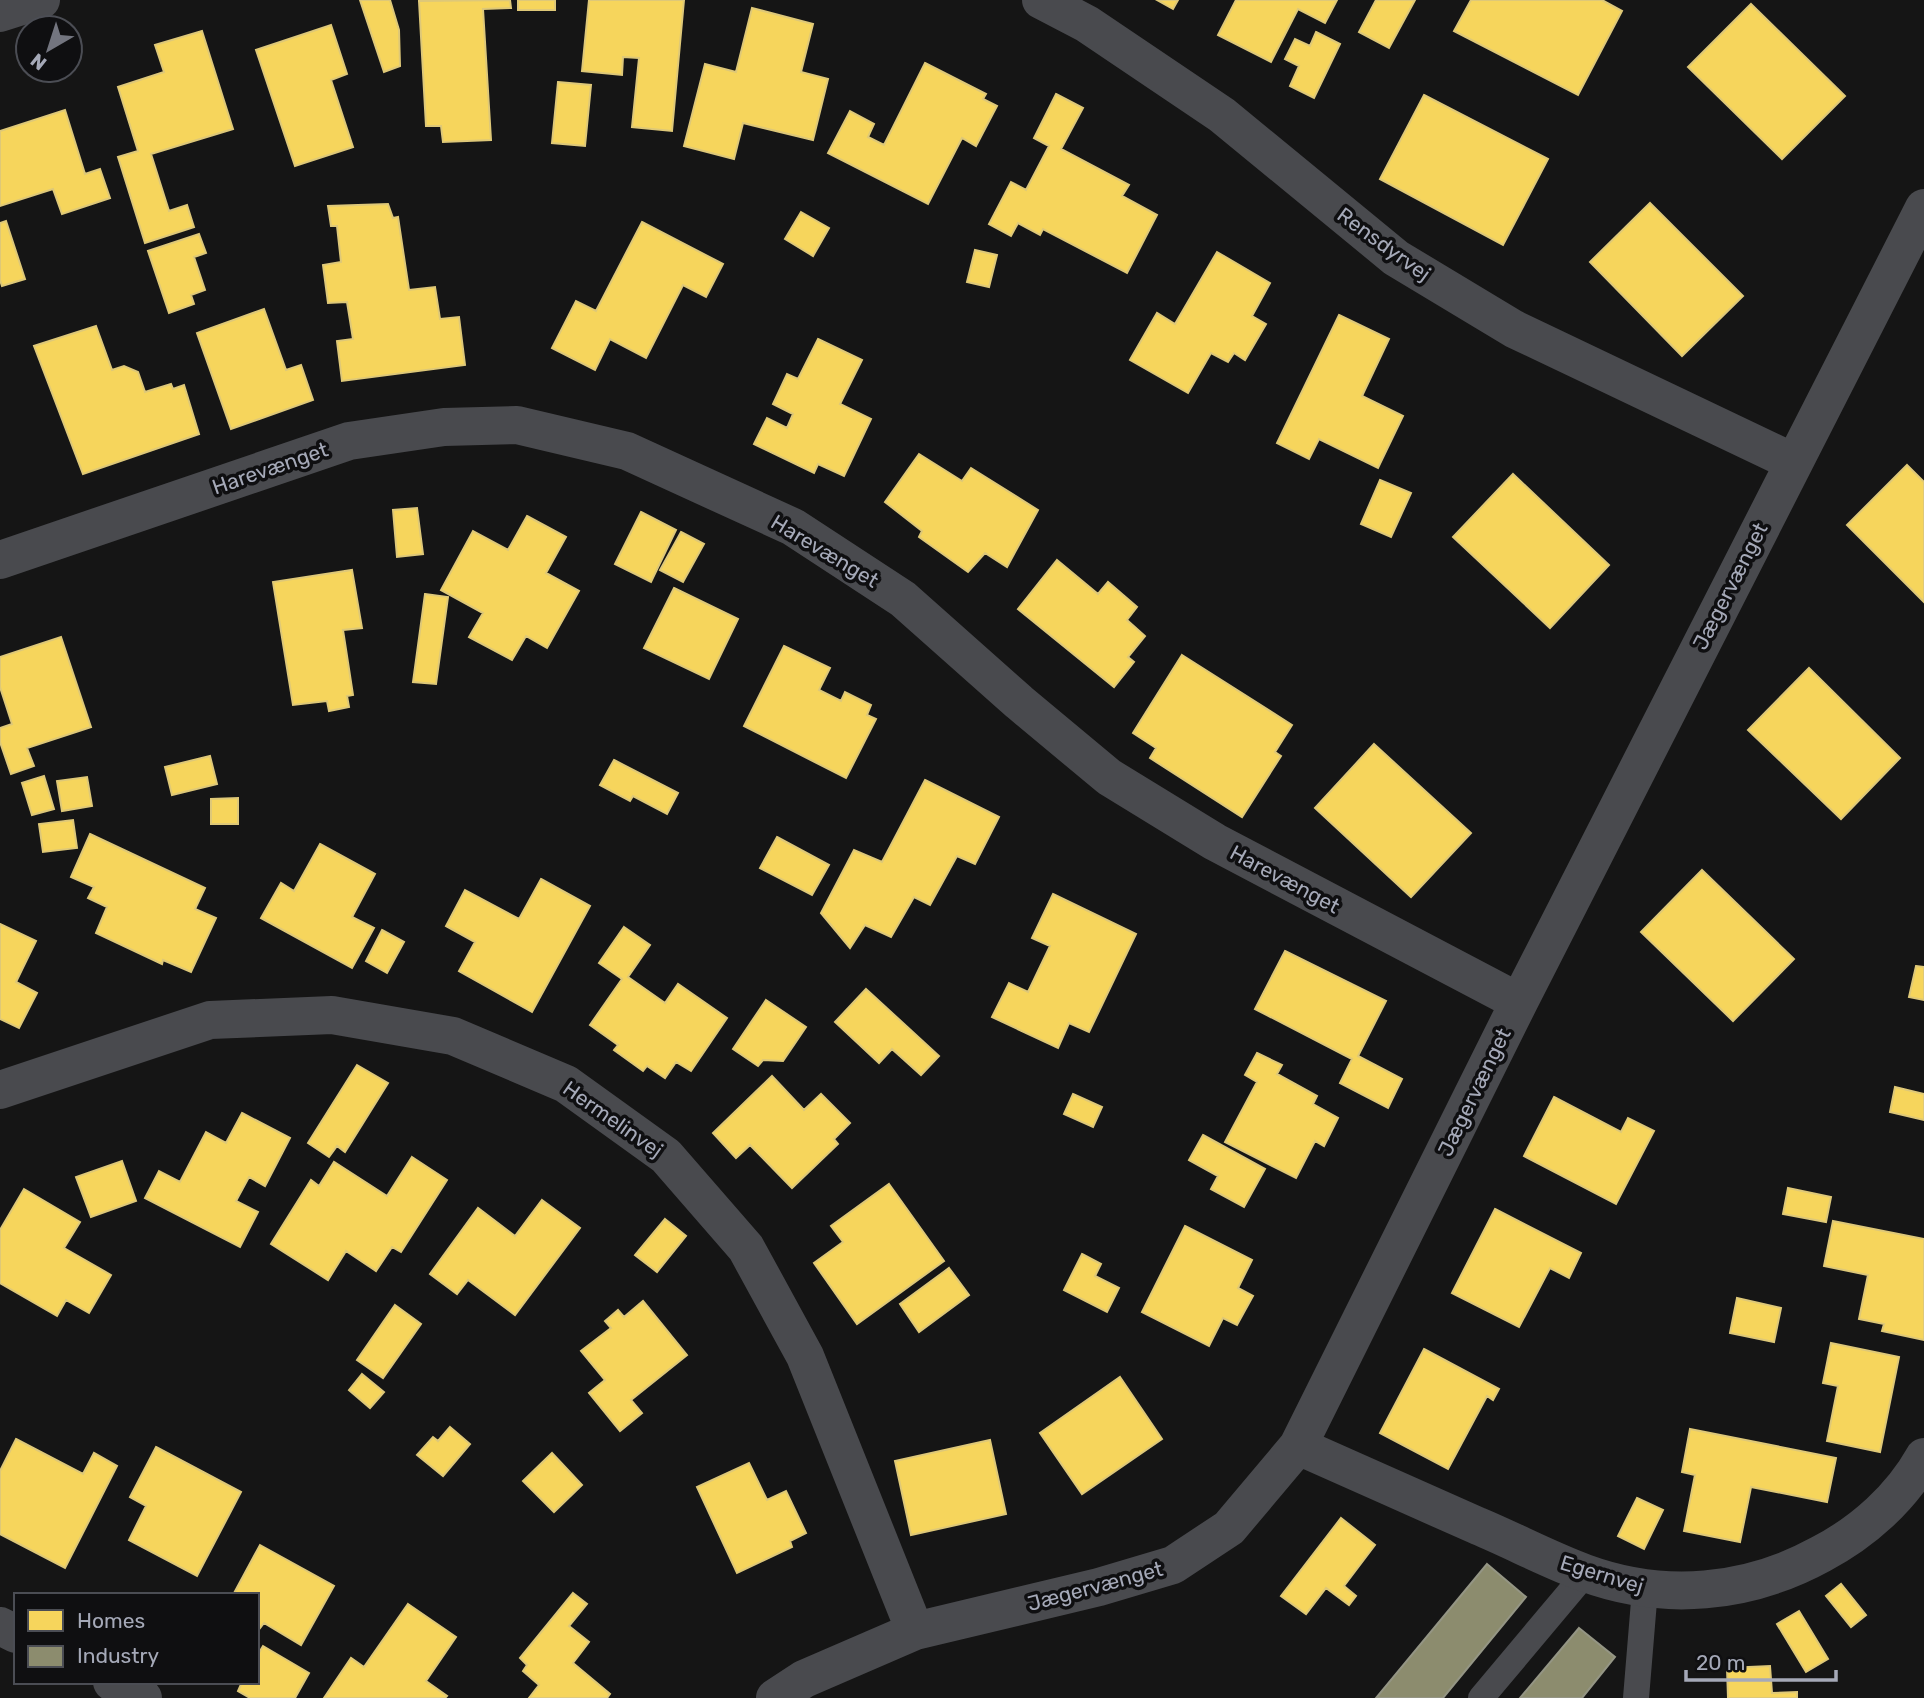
<svg xmlns="http://www.w3.org/2000/svg" width="1924" height="1698" font-family="Rubik,sans-serif">
  <rect width="100%" height="100%" fill="#151515"/>
  <path fill="#f6d55c" stroke="#dec878" stroke-width="2" d="M360,0H390L399,30L400,66L384,72Z
    M510,0L511,8L483,9L491,140L443,142L441,126H426L419,1Z
    M518,0H555V10H518Z
    M589,0H684L672,131L632,127L639,58L623,57L622,75L582,71Z
    M1157,0H1178L1173,9Z
    M1236,0H1337L1325,23L1298,9L1271,62L1218,35Z
    M1376,0H1415L1389,48L1359,32Z
    M1471,0H1602L1622,11L1578,95L1454,31Z
    M1751,4L1845,96L1782,159L1688,67Z
    M752,8L813,24L801,72L828,79L813,140L743,123L734,159L684,146L705,64L736,72Z
    M331,25L347,74L331,80L353,147L295,166L256,50Z
    M202,31L233,129L151,154L169,211L187,205L194,227L145,243L118,157L138,151L118,87L164,72L155,45Z
    M1316,32L1340,44L1314,98L1290,86L1299,66L1285,59L1295,39L1310,46Z
    M925,63L986,94L983,99L997,106L976,146L962,138L928,204L828,153L850,111L874,124L868,137L884,145Z
    M558,82L591,85L585,146L552,143Z
    M1056,94L1083,108L1061,149L1129,185L1122,196L1157,215L1127,273L1043,229L1040,235L1018,223L1011,236L989,224L1011,182L1026,190L1049,146L1034,138Z
    M1424,95L1548,159L1503,245L1380,179Z
    M65,110L85,174L100,169L110,198L62,214L53,189L0,206V131Z
    M1650,203L1743,296L1682,356L1590,262Z
    M388,204L393,218L398,217L409,290L435,287L440,319L459,317L465,365L342,381L337,341L353,339L347,302L328,303L323,265L341,262L337,226H331L328,206Z
    M801,212L829,228L813,256L785,239Z
    M6,221L25,279L2,286L0,280V223Z
    M642,222L723,264L706,297L683,285L646,358L610,339L595,370L552,348L576,301L596,311Z
    M199,234L206,253L194,257L205,290L191,295L194,304L169,313L148,251Z
    M975,250L997,255L989,287L967,282Z
    M1217,252L1270,283L1252,316L1266,324L1245,360L1234,353L1228,362L1211,353L1188,393L1130,360L1157,313L1175,324Z
    M264,309L286,370L301,365L313,400L231,429L197,333Z
    M1339,315L1389,339L1362,396L1403,416L1378,468L1319,439L1309,459L1277,443Z
    M96,326L112,370L124,366L138,372L145,392L171,384L173,389L184,385L199,434L83,474L34,346Z
    M818,339L862,360L840,404L871,419L844,476L818,464L814,473L754,444L767,418L787,428L793,414L773,404L787,374L798,379Z
    M919,454L962,481L971,468L1038,510L1007,567L985,553L968,572L919,537L922,531L885,502Z
    M1907,465L1924,482V602L1847,525Z
    M1513,474L1609,565L1550,628L1453,537Z
    M1380,480L1411,493L1391,537L1361,524Z
    M417,508L423,554L397,557L393,510Z
    M641,512L676,530L651,582L615,564Z
    M527,516L566,537L546,573L579,591L547,648L526,636L512,660L469,637L483,613L441,590L473,531L508,550Z
    M681,532L704,544L683,582L660,570Z
    M1057,560L1098,594L1108,582L1137,607L1127,620L1145,636L1128,657L1134,662L1114,687L1018,609Z
    M352,570L362,628L343,630L353,695L347,696L349,707L329,711L327,701L293,705L273,582Z
    M674,588L738,619L709,679L644,648Z
    M425,594L448,597L436,684L413,682Z
    M61,637L91,727L27,748L34,766L11,774L0,742V728L12,724L0,687V657Z
    M784,646L830,668L819,690L841,701L845,692L871,705L867,715L876,719L846,778L744,726Z
    M1182,655L1292,725L1275,752L1281,756L1242,817L1150,758L1156,748L1133,733Z
    M1809,668L1900,758L1841,819L1748,730Z
    M1374,744L1471,833L1411,897L1315,808Z
    M210,756L217,784L172,795L165,767Z
    M614,760L678,793L667,814L633,796L630,801L600,785Z
    M44,776L54,809L32,815L22,783Z
    M87,777L92,806L62,811L57,781Z
    M925,780L999,817L975,864L957,856L930,905L914,897L891,937L865,925L850,948L821,913L854,850L882,862Z
    M238,798V824H211V799Z
    M73,820L77,848L43,852L39,824Z
    M90,834L205,888L195,909L216,918L191,972L163,960L162,964L96,933L107,907L88,898L94,887L71,877Z
    M777,837L829,865L812,895L760,868Z
    M320,844L375,874L352,917L374,928L352,968L261,918L281,883L294,891Z
    M1702,870L1794,959L1733,1021L1641,932Z
    M541,879L590,906L532,1012L459,971L475,942L446,926L465,890L519,919Z
    M1053,894L1136,934L1089,1032L1069,1023L1058,1048L992,1017L1009,983L1028,992L1050,946L1032,938Z
    M0,924L36,941L16,982L37,993L19,1028L0,1019Z
    M624,927L650,945L628,977L665,1003L678,984L727,1018L691,1071L676,1062L665,1078L647,1066L643,1071L614,1050L618,1045L590,1025L622,979L599,963Z
    M382,930L404,942L387,973L366,961Z
    M1285,951L1386,1001L1358,1056L1402,1079L1388,1108L1340,1083L1352,1059L1255,1009Z
    M1916,966L1924,967V1000L1909,997Z
    M866,989L939,1056L921,1075L892,1049L879,1063L835,1022Z
    M766,1000L806,1027L783,1061L763,1060L758,1066L733,1049Z
    M1257,1053L1282,1065L1277,1074L1317,1096L1313,1104L1338,1118L1324,1146L1315,1141L1296,1178L1225,1142L1257,1082L1245,1075Z
    M357,1065L388,1083L345,1152L337,1146L329,1157L308,1143Z
    M772,1076L804,1110L821,1094L850,1123L834,1139L838,1144L792,1188L750,1145L736,1158L713,1133Z
    M1895,1087L1924,1094V1120L1890,1112Z
    M1073,1094L1102,1107L1093,1127L1064,1114Z
    M1554,1097L1621,1132L1628,1118L1654,1131L1616,1204L1524,1156Z
    M242,1113L290,1138L265,1186L249,1177L236,1201L258,1212L240,1247L145,1198L159,1171L180,1182L206,1132L226,1143Z
    M1203,1135L1265,1169L1244,1207L1211,1189L1218,1176L1189,1160Z
    M412,1157L447,1180L401,1252L392,1247L376,1271L346,1251L328,1280L271,1244L311,1180L319,1186L334,1162L387,1196Z
    M122,1161L136,1201L91,1217L76,1177Z
    M889,1184L944,1261L857,1324L814,1263L843,1242L831,1226Z
    M1788,1188L1831,1197L1826,1222L1783,1214Z
    M24,1189L80,1222L64,1248L111,1275L89,1313L66,1300L57,1316L0,1283V1230Z
    M542,1200L580,1228L515,1315L468,1280L457,1294L430,1274L478,1208L515,1236Z
    M1495,1209L1581,1253L1569,1278L1550,1268L1519,1327L1452,1293Z
    M665,1219L686,1236L657,1272L635,1255Z
    M1833,1221L1924,1239V1340L1882,1331L1884,1324L1859,1319L1868,1275L1824,1266Z
    M1185,1226L1252,1260L1238,1288L1253,1296L1237,1325L1223,1318L1209,1346L1142,1312Z
    M1082,1254L1101,1264L1095,1276L1119,1288L1107,1312L1064,1290Z
    M949,1268L969,1295L919,1332L900,1304Z
    M1737,1298L1781,1308L1774,1342L1730,1333Z
    M643,1301L687,1355L631,1400L642,1413L620,1431L589,1393L605,1380L581,1351L611,1328L605,1321L618,1310L624,1317Z
    M395,1305L421,1324L383,1378L357,1360Z
    M1831,1343L1899,1357L1880,1452L1827,1441L1838,1386L1823,1383Z
    M1424,1349L1499,1389L1493,1400L1487,1396L1448,1469L1380,1433Z
    M362,1374L384,1392L370,1408L349,1390Z
    M1120,1377L1162,1439L1082,1494L1040,1433Z
    M450,1427L470,1444L443,1476L417,1455L433,1437L438,1441Z
    M1690,1429L1836,1458L1827,1502L1751,1487L1740,1542L1684,1531L1695,1475L1682,1472Z
    M16,1439L83,1474L94,1453L117,1466L65,1568L0,1534V1471Z
    M990,1440L1006,1514L911,1535L895,1461Z
    M156,1447L241,1492L197,1576L129,1540L146,1506L130,1497Z
    M552,1453L582,1485L554,1512L523,1481Z
    M749,1463L767,1500L786,1491L806,1533L790,1541L792,1547L737,1573L697,1487Z
    M1637,1498L1663,1510L1644,1549L1618,1536Z
    M1341,1518L1375,1545L1344,1586L1356,1596L1349,1605L1326,1588L1306,1614L1281,1596Z
    M260,1545L334,1586L301,1645L264,1623L257,1632V1595H233Z
    M1841,1584L1866,1615L1851,1627L1826,1596Z
    M573,1593L587,1604L569,1626L589,1642L573,1663L610,1694L607,1698H529L539,1685L523,1671L527,1665L520,1658Z
    M408,1604L456,1637L426,1681L447,1696L445,1698H324L351,1658L364,1667Z
    M1799,1611L1828,1659L1806,1672L1777,1624Z
    M263,1646L309,1673L295,1698H250L238,1691L242,1682H257V1656Z
    M1770,1666L1772,1693L1797,1692V1698H1728L1727,1668Z"/>
  <path fill="#8c8c6e" stroke="#949584" stroke-width="2" d="M1487,1564L1526,1597L1443,1698H1376Z
    M1579,1628L1615,1657L1582,1698H1520Z"/>
  <g fill="none" stroke-linecap="round" stroke-linejoin="round">
    <path stroke="#494a4e" stroke-width="26" d="M1481,1698L1586,1573
      M1636,1698L1645,1589"/>
    <path stroke="#494a4e" stroke-width="38" d="M1041,0L1087,24L1222,115L1396,258L1514,329L1793,462
      M0,13L41,0
      M0,560L349,441L444,427L517,425L627,451L793,527L903,599L1019,702L1109,777L1215,842L1519,1002
      M0,1090L210,1020L332,1015L453,1036L566,1084L666,1156L746,1248L805,1356L915,1631
      M1298,1446C1358,1473 1418,1499 1478,1526C1514,1541 1549,1560 1585,1573C1664,1602 1748,1594 1821,1554C1863,1532 1901,1498 1924,1457
      M0,1626L16,1634
      M112,1682L143,1698
      M775,1698L804,1679L915,1631L1099,1587L1173,1565L1229,1528L1298,1446L1519,1002L1924,208"/>
  </g>
  <g text-anchor="middle" dominant-baseline="central" stroke-width="7" stroke-linejoin="round" paint-order="stroke">
    <g font-size="21" fill="#a5a9b8" stroke="#0f0f11">
      <text transform="translate(1384 244) rotate(36)">Rensdyrvej</text>
      <text transform="translate(270 468) rotate(-19)">Harevænget</text>
      <text transform="translate(825 551) rotate(31)">Harevænget</text>
      <text transform="translate(1730 586) rotate(-63)">Jægervænget</text>
      <text transform="translate(1285 879) rotate(28)">Harevænget</text>
      <text transform="translate(1474 1092) rotate(-64)">Jægervænget</text>
      <text transform="translate(613 1119) rotate(35)">Hermelinvej</text>
      <text transform="translate(1602 1574) rotate(17)">Egernvej</text>
      <text transform="translate(1095 1586) rotate(-15)">Jægervænget</text>
    </g>
  </g>
  <rect x="14" y="1593" width="245" height="91" fill="#0f0f11" stroke="#4b4d54" stroke-width="2"/>
  <rect x="28" y="1610" width="35" height="21" fill="#f6d55c" stroke="#4b4d54" stroke-width="2"/>
  <text x="77" y="1628" font-size="21" fill="#a5a9b8">Homes</text>
  <rect x="28" y="1646" width="35" height="21" fill="#8c8c6e" stroke="#4b4d54" stroke-width="2"/>
  <text x="77" y="1663" font-size="21" fill="#a5a9b8">Industry</text>
  <g transform="translate(49 49) rotate(219)"><circle r="33" fill="#0f0f11" stroke="#4b4d54" stroke-width="2"/>
  <path d="M0-5L12 26L0 18L-12 26Z" fill="#73757f"/>
  <text y="-10" font-size="19" font-weight="bold" text-anchor="middle" fill="#a5a9b8">N</text>
  </g>
  <path d="M1686 1670v10h150v-10" fill="none" stroke="#a5a9b8" stroke-width="3.5"/>
  <text x="1696" y="1670" font-size="21" fill="#a5a9b8" stroke="#0f0f11" stroke-width="5" paint-order="stroke">20 m</text>
</svg>
